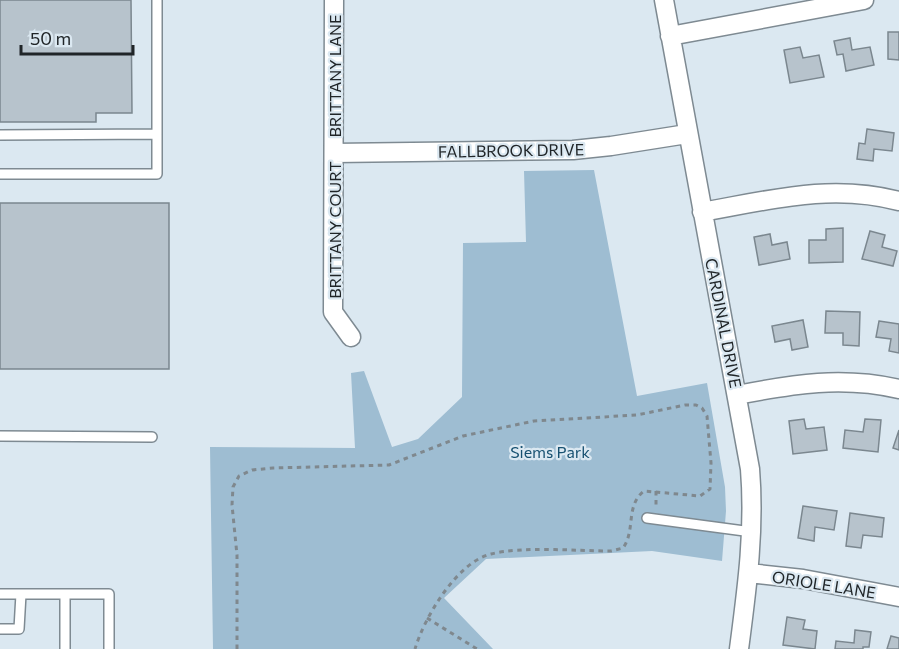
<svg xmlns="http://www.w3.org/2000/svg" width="899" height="649" font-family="Commissioner,sans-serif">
  <rect width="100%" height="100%" fill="#dbe8f1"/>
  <path fill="#9ebdd2" d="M594,170L637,396L707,383L725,487L726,511L722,561L652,551L486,559L444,598L493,649H213L210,447L355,448L351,373L364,371L392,447L418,439L462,397L463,243L526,242L524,171Z"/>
  <path fill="#b7c3cc" stroke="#7b878f" stroke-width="1.5" d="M0,0H131L132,113H96V122H0Z
    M888,32H899V60L888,59Z
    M850,38L852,50L870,47L874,65L846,71L843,54L837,55L834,41Z
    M800,47L803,58L819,55L824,77L790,83L784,50Z
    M867,129L894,133L892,151L874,149L873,161L857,159L859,143L865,144Z
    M0,203H169V369H0Z
    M843,228V262L809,263V240H826V229Z
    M870,231L885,235L882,247L897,251L893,266L862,259Z
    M770,234L772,245L787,242L790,259L759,265L754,237Z
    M826,311L860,312L859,346L843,345V333H825Z
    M803,320L808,347L792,350L790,339L775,342L772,326Z
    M879,321L899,324V353L889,351L891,339L876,337Z
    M804,419L806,429L824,427L827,450L793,454L789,421Z
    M865,419L881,420L878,452L843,448L845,430L863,432Z
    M899,430V450L893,448Z
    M803,506L837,511L834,530L815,527L814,541L798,538Z
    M850,513L884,518L882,537L863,535L861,548L846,546Z
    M787,617L805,620L803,629L817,631L815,649L783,645Z
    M855,630L871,632L869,647H863V649H835L836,641L854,643Z
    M891,636L899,638V649H887Z"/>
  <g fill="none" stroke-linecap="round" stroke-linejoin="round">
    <defs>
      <path id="lane" d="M0,135L157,134
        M0,174H157V0
        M0,436L152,437
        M647,518L752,532
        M0,594H109V649
        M65,594V649
        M0,629H19L21,594"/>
      <path id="street" d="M334,0L333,312L351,337
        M664,0L750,469C755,530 747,588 739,649
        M670,36L864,0
        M334,153L573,150L611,146L687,134
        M702,212C770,200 831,183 899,201
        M737,395C794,384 842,376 899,389
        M749,573L803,579L899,597"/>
    </defs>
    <use href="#lane" stroke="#7e8a92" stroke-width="12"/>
    <use href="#street" stroke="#7e8a92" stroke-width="21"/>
    <path stroke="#7f888e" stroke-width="3" stroke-dasharray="4.5 4.5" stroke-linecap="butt" d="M656,491V507
      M427,618L477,649
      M237,649V555L232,505L233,487L239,476L252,470L273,468L389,465L463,436L534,421L637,415L685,405H696L702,408L707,416L711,463L710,489L700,496L644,491C625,506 636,530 623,548L611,551C576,551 523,546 491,554C457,562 424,618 415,649"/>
    <use href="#lane" stroke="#fff" stroke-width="9"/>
    <use href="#street" stroke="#fff" stroke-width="18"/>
  </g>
  <g text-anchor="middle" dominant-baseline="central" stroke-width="4.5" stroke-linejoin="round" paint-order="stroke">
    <g font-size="16" fill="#202528" stroke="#dbe8f1">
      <text transform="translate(334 76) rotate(-90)">BRITTANY LANE</text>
      <text transform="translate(511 150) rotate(-1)">FALLBROOK DRIVE</text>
      <text transform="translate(334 230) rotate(-90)">BRITTANY COURT</text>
      <text transform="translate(724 323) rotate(79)">CARDINAL DRIVE</text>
      <text transform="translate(824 584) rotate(9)">ORIOLE LANE</text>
    </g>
    <g font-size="16" fill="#165070" stroke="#dbe8f1">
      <text x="550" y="451">Siems Park</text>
    </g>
  </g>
  <path d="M21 45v9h112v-9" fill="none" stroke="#202528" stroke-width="3"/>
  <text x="30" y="45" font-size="18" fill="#202528" stroke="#dbe8f1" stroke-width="4.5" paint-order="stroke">50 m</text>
</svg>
